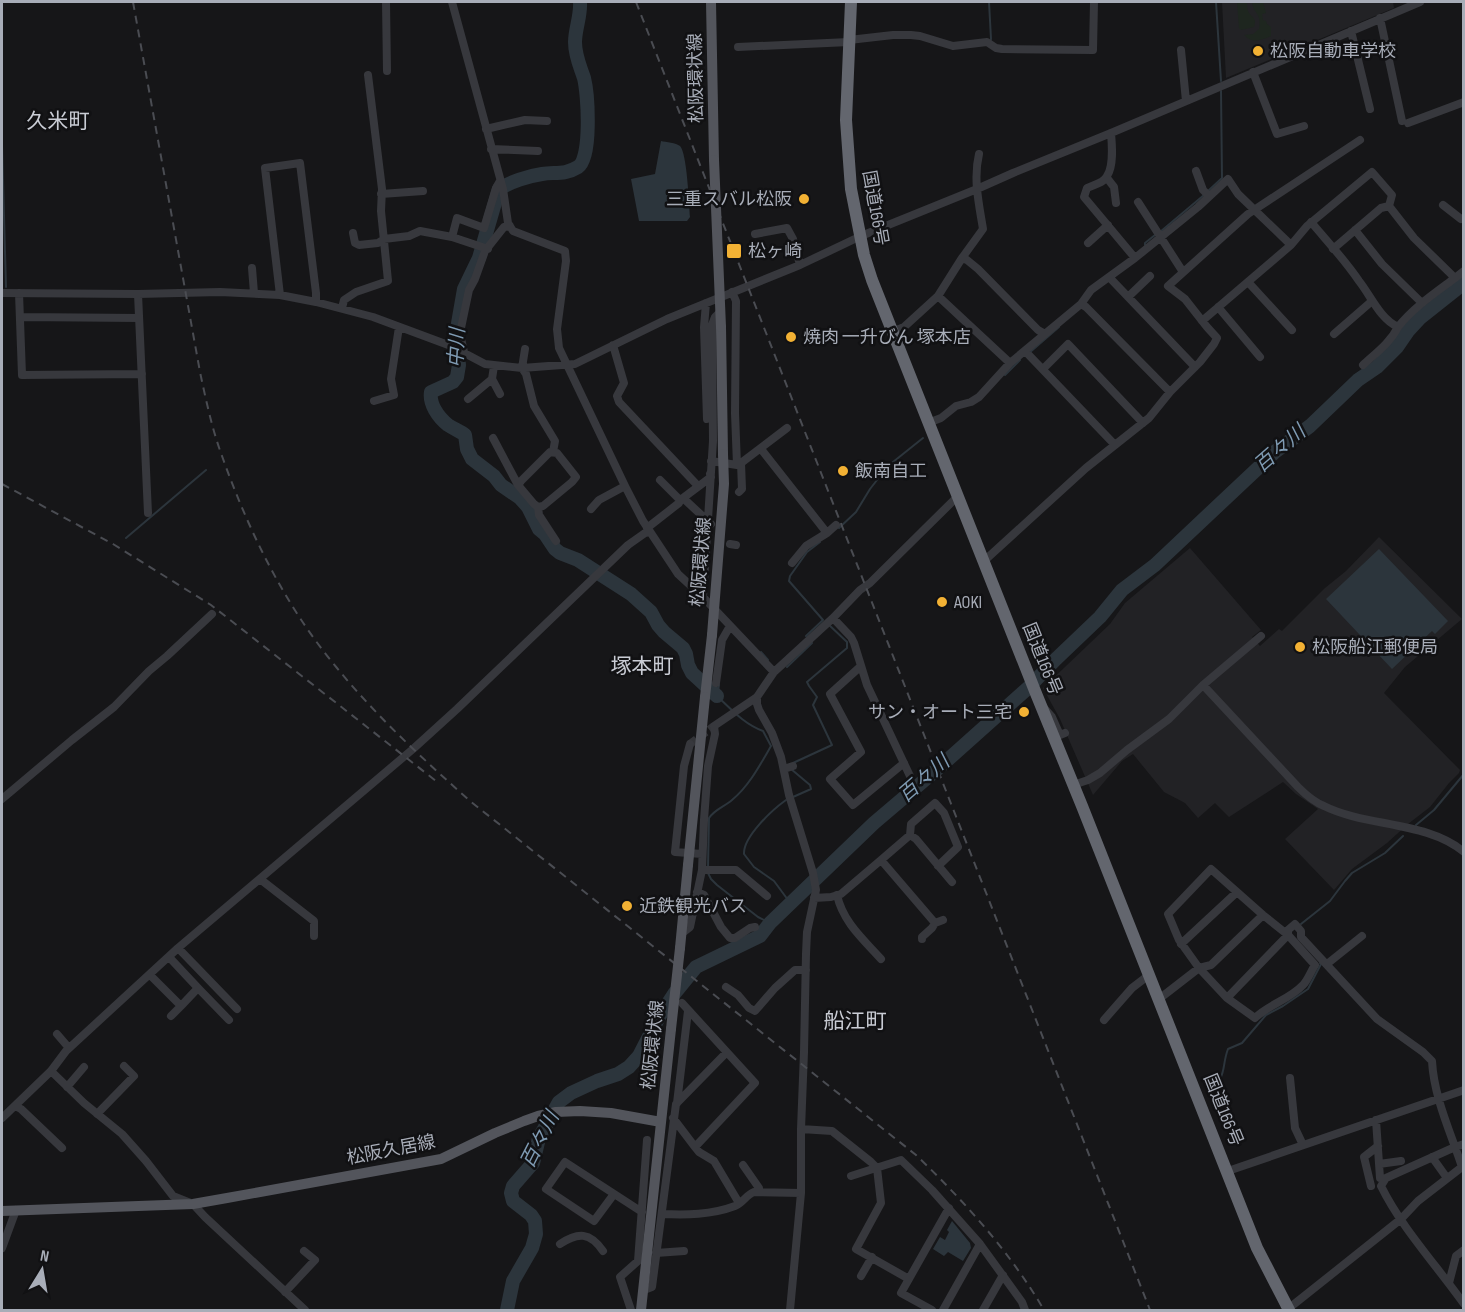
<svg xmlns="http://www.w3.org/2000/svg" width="1465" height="1312" font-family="'Sofia Sans Condensed','Noto Sans JP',sans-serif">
  <rect width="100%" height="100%" fill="#161618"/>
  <path fill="#222225" d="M1222,2H1393L1394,8L1226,78Z
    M1379,537L1462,619L1405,667L1384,693L1460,770L1459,773L1449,783L1430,807L1408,824L1387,843L1352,869L1334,890L1285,839L1318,809L1296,794L1283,782L1229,817L1215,803L1198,818L1185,803L1164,792L1133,754L1122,761L1093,795L1060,719L1043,688L1110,624L1125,603L1190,548L1261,630L1252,637L1260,646L1279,629L1282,631L1325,588L1346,571Z"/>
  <path fill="#1e261f" d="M1237,2H1247C1247,5 1247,10 1249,13C1253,18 1257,19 1254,27L1241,30L1239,28Z
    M1252,2H1266H1263L1266,13L1262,14L1263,20L1266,21L1267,24L1271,27V36C1262,40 1252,44 1244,35L1253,34L1259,29C1262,12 1253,14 1252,2Z"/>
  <path fill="#2c353c" d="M661,141C666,142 676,143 680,146C687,153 689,204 690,217L687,221H639L631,179L655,174Z
    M1379,549L1448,621L1435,634L1432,631L1392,669L1326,599Z
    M952,1221L970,1243L971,1248L963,1261L948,1252L944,1256L933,1249L940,1237L945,1240L949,1232L947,1230Z"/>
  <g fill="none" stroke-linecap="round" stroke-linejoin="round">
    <path stroke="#2c353c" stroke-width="2" d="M989,2L991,39L990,42
      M1216,2L1221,81
      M2,144L6,287
      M1208,191L1222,178L1221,91
      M1160,232L1204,195
      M1145,245V243L1155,235
      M1029,353L1059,327
      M1005,375L1020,360
      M839,528L856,512L870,489L888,466L923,438
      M126,538L206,470
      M806,636L823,620L789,581L790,576L807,552L820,542
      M761,652L768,660
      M787,667L812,643
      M793,763L832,745L813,705L817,697L809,686L807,682L847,648V642L828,624
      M791,769L810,785L811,789L793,797
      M786,800C772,810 743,837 744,854L754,867L774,881L791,904
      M1416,825L1434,810L1464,774
      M708,867L709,818C715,809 724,807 732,800C749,786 760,765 771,746L763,731C744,724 732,710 717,696L719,685
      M708,873L711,879L717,885L758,917L770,923
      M1301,924L1330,901L1345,881L1352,873L1385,853L1403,836
      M1207,1090C1228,1079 1221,1067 1228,1049L1242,1043L1266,1015L1283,1006L1308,989L1321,964L1320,963"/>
    <path stroke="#2c353c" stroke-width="14" d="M580,2C581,16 575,29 575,42C575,56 580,66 584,78C588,94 592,158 578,167C565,175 555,172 542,174C528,176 510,182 499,189L479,258L464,289L457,329L456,338L459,365L457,377L453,382L431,392C429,404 438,417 448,425C454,429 460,431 465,435L467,449L472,459L494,476L501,485L520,498L528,507L539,529L545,534L555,549L560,553L578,560L631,594L651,612L658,625L664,632L683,648L686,654L688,665L692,673L717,696
      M507,1310L513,1281L532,1248L536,1234L535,1221L531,1215L513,1201L511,1193L513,1186L533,1163L539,1138L559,1102L571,1093L597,1081L618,1074L629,1067L639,1056L659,1017L674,994L696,967L760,936L770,923L874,823L934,772L1028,688L1056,659L1100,617L1122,590L1155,565L1276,451L1310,426L1358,380L1377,367L1397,347L1408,331L1420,318L1464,283"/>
    <path stroke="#333438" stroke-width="8" stroke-dasharray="8 4" stroke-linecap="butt" d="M690,744L714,726"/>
    <path stroke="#37383d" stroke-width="8" d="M386,2L387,71
      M452,2L503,189L508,223L513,231L565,251L566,261L557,329L559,348L625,486L643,521L678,574L703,597L774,672
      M1380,18L1402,121
      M1351,31L1370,109
      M849,40L893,35H911L920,36L953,46L987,42L996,48L1002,49L1093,50L1094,2
      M738,47L849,42
      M1181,50L1186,101
      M1253,72L1277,134L1304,126
      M1408,123L1464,102
      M486,129L525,120L547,121
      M1111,133C1112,145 1114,166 1107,176C1104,183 1093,185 1087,188L1084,197L1135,258L1198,207L1228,179L1238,194L1291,245
      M491,149L538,151
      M1196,171L1203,190L1209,196
      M1107,178L1114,187L1116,203
      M381,194L423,191
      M1138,202L1183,272
      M1443,205L1461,219
      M1311,222C1327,241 1345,260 1359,281C1371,296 1380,319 1398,327C1414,307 1435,293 1455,278
      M1355,230L1382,264L1422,303
      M353,233L355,243L359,245L378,243L384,239L409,236L420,231L452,237L488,249
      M755,234L787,228L793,239L800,265
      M452,237L457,218L484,228L496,188L500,181
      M1088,243L1108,225
      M1333,249L1381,208L1389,206
      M962,258L967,260L978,269L1038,330L1045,334
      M252,268L254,293
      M1109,277L1195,367
      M1248,282L1292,330
      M732,292L736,301L735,413L737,465
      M2,293L138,294L220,292L280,295L316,302L373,317L451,346L485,364L522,368L575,364L667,319L800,265L861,236L977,189L1013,173L1111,133L1420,2
      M19,293L22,375L142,374
      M138,294L148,513
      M280,295L265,168L300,163L316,293V302
      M938,296L1010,363
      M1128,297L1150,276
      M706,303L704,327L707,419
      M1081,304L1086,307L1170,392
      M1218,307L1260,357
      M342,308L344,300L356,292L388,281L381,211L382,189L368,75
      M20,317L139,318
      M1202,321L1291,245L1307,226L1372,172L1392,195L1389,206L1414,238L1455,278L1464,271
      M892,332L904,327L938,296L962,258L983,229C979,204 973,179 979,154
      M1334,334L1372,301
      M613,345L624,383L617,396L619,402L698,486
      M525,349L522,368L526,374L534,406L555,441L553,452
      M1025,351L1115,445
      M464,352L461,338V328L469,290L475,279L485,251L504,227L510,226
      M1363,365C1376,353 1390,343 1398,327
      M1043,369L1068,344L1143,423
      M492,379L500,394
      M468,399L492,379L494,366
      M374,401L394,395L391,379L399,327
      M928,423L941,418L956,406L971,402L979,397L1010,363L1081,304L1091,290L1135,258
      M493,438L518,485
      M761,449L827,533L806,546L792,563
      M711,461L737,465L741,463L787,428
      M710,474L711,477L683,498L711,524
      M660,480L680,500
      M739,492L742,489L741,463
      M538,507L534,504L518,485L521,481L550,452L557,453L576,477L572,482L543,506L538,507L539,515L556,541
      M591,509L599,500L625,486
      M647,528L679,503L680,500L683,498
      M827,533L836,525
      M730,544L736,545
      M984,561L1086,468L1149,418L1170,392L1200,362L1214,344L1217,338L1207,327L1185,299L1168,286L1248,214L1360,140
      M703,597L713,441L712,325L715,317L720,312
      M833,618L851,637L854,643L867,685L910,776
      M861,666L830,694L861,752L830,779L853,805L904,763
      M716,683L722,640L730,626
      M1203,685L1298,787C1306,795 1314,802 1324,806C1366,827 1427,821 1464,852
      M1044,708L1052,717L1060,735L1065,733
      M690,744L684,766L675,852L702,854
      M784,769L793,766
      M1073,785L1088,780L1100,773L1127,750L1169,719L1203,685L1261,636
      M2,799L72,740L114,707L149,671L167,656L212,614
      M910,835L916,839L952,882
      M1211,869L1263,915L1288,935L1315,965C1311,971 1308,980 1303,985C1289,1000 1269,1004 1255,1018L1227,998L1199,968L1179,940L1168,914Z
      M702,870H736L767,896
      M260,879L314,921V936
      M697,892L704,895L721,927L730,938H735L750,928L755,927
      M837,895C843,922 863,939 881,959
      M814,898L831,897L841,894L881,860
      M935,923L881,860L910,835L911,824L935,803L944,813L958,847L938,866
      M681,934L690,927L702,870L704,820L708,766L715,734L714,726L757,697
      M922,939V937L932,928L935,923L943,920
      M1181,944L1237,892
      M178,948L237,1009
      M169,957L198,988L181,1006
      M1327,964L1362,936
      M150,975L181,1006L171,1016
      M726,987L738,995L749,1008L755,1011L775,988L795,970H806
      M198,988L229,1020
      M1227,998L1288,935V930L1295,924L1301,931V937L1377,1019L1423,1052L1432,1061C1434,1098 1451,1133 1462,1167L1418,1201L1401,1219L1288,1309
      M1159,999L1199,968L1211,965L1263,915
      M1104,1020L1132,988L1149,975
      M57,1034L69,1048
      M51,1071L84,1103L122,1134L146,1161L173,1196L193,1204L205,1217L305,1310
      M1290,1078L1295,1128L1303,1145
      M67,1087L84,1067
      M677,1103L688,1011
      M15,1106L21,1109L62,1148
      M97,1114L134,1076L124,1066
      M2,1118L51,1071L66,1051L178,948L413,749L457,709L628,545L645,533L649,532
      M673,1118L695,1147L755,1083L682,1003
      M1376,1120L1380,1178
      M801,1129L832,1131L871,1162L877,1168L881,1203L856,1249L909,1279
      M1464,1144L1455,1147L1386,1178L1381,1186C1401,1227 1437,1266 1464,1304
      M695,1147L699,1152L714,1161L739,1203
      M1432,1157L1447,1178
      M1379,1164L1401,1161
      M743,1165L759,1188V1192
      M1228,1171L1464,1090
      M851,1176L901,1160L932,1190L980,1244L1022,1302L1025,1310
      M1371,1186L1364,1157L1378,1146
      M614,1194L594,1221L546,1189L565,1162L642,1212
      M662,1214C686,1215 711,1215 735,1206C743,1203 746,1195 754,1192L801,1193
      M560,1244C578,1232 590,1232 603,1251
      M2,1248L16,1210
      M656,1253L684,1251
      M861,1276L872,1257
      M1449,1283L1456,1256L1464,1250
      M644,1290L652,1287L676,1104L726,1053
      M285,1292L315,1260L304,1251
      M631,1310L620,1277L638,1261L647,1140
      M790,1310L801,1193V1129L804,1052L806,954L807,932L816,890L813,873L789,795L781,757L772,733L759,710L757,704V697L774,672L833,618L860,590L870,583L958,496
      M932,1310L901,1293L949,1208
      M943,1310L980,1244
      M983,1310L1003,1275"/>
    <path stroke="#53555c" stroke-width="10" d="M711,2L714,160
      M721,327L723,454
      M705,697L712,635
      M680,948L688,865
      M2,1211L193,1204L227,1198L441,1159L495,1133L524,1121L538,1116L556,1112L580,1111L611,1113L661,1122
      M641,1310L671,1029"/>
    <path stroke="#63666e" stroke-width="12" d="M851,2L846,120L851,189L864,255L872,280L1035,691L1082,806L1257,1248L1289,1310"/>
    <path stroke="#4a4c52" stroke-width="2" stroke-dasharray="8 6" stroke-linecap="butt" d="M133,2L200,372C206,400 212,429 222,456C249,532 285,606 337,668C377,717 423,759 470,801L916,1155C965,1202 1010,1252 1044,1310
      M636,2L1150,1310
      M2,484L113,544L211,605L436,781"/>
    <path stroke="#53555c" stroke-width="10" d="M714,160L721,327
      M712,635L724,484L723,454
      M688,865L705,697
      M671,1029L680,948"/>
  </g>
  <g fill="#f2b134" stroke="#111113" stroke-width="2">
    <circle cx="1258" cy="51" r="6"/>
    <circle cx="804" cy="199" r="6"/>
    <rect x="726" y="243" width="16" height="16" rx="3"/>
    <circle cx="791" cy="337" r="6"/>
    <circle cx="843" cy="471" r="6"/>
    <circle cx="942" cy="602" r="6"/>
    <circle cx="1300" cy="647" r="6"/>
    <circle cx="1024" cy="712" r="6"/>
    <circle cx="627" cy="906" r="6"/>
  </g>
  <g text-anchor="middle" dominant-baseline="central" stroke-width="5" stroke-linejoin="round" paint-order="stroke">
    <g font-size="18" fill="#a8adb8" stroke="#111113" text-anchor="start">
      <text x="1270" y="51">松阪自動車学校</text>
      <text x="792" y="199" text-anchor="end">三重スバル松阪</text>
      <text x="748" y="251">松ヶ崎</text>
      <text x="803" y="337">焼肉 一升びん 塚本店</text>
      <text x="855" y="471">飯南自工</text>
      <text x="954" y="602">AOKI</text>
      <text x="1312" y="647">松阪船江郵便局</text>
      <text x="1012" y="712" text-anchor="end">サン・オート三宅</text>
      <text x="639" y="906">近鉄観光バス</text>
    </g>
    <g font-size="18" fill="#a8adb8" stroke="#111113">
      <text transform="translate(696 78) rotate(-91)">松阪環状線</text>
      <text transform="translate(875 208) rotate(80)">国道166号</text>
      <text transform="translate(701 562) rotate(-85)">松阪環状線</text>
      <text transform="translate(1042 659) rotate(68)">国道166号</text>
      <text transform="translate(653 1045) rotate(-84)">松阪環状線</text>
      <text transform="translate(1223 1110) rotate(68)">国道166号</text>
      <text transform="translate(391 1150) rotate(-11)">松阪久居線</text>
    </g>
    <g font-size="20" font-style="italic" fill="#7f9bb3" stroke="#111113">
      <text transform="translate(457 348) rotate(-87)">中川</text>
      <text transform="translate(1280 449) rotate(-41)">百々川</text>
      <text transform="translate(924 779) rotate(-41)">百々川</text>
      <text transform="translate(540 1140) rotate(-63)">百々川</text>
    </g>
    <g font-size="21" fill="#c9ccd4" stroke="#111113">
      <text x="58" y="121">久米町</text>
      <text x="642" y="666">塚本町</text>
      <text x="855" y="1021">船江町</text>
    </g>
  </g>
  <rect width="1465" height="1312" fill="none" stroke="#a8adb8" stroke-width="6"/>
  <g transform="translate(42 1270) rotate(11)" stroke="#111113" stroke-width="4.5" paint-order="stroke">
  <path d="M0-4.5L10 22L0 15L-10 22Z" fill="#a8adb8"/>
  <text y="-9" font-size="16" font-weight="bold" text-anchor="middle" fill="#a8adb8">N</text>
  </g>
</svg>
